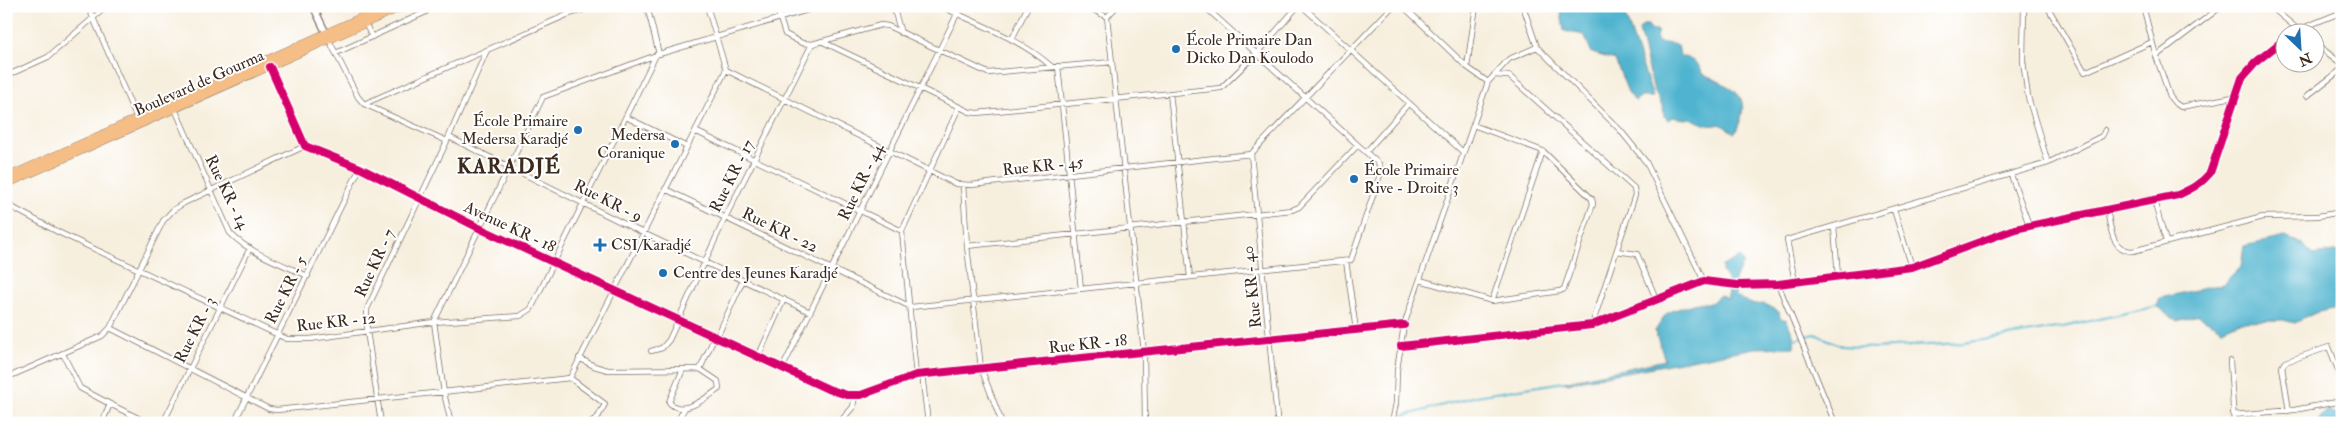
<svg xmlns="http://www.w3.org/2000/svg" width="2348" height="429" font-family="'IM FELL Double Pica',serif">
  <rect width="100%" height="100%" fill="#fff"/>
  <filter id="ink" filterUnits="userSpaceOnUse"><feTurbulence type="fractalNoise" baseFrequency=".02" numOctaves="2"/><feDisplacementMap in="SourceGraphic" scale="10" xChannelSelector="R" yChannelSelector="G"/><feConvolveMatrix kernelMatrix="1 2 1 2 8 2 1 2 1" color-interpolation-filters="sRGB"/></filter>
  <filter id="wash" filterUnits="userSpaceOnUse"><feTurbulence type="fractalNoise" baseFrequency=".0096" numOctaves="4" result="noise"/><feDisplacementMap in="SourceGraphic" scale="20" xChannelSelector="R" yChannelSelector="G"/><feGaussianBlur stdDeviation="1.12" result="paint"/><feColorMatrix in="noise" values="0 0 0 0 0 0 0 0 0 0 0 0 0 0 0 0 0 1.4 0 .05"/><feComposite in="paint" operator="in"/></filter>
  <g filter="url(#wash)">
    <rect width="100%" height="100%" fill="#f7efde"/>
    <path fill="#50b4cf" stroke="#466f76" d="M1560,6H1622L1653,97H1640L1635,101L1628,92L1615,60L1592,53L1584,35L1564,31Z
      M1643,25H1648L1652,31H1658L1656,37L1658,42L1678,45L1680,56C1689,58 1701,63 1702,73C1733,89 1755,93 1735,133L1720,124C1709,128 1701,123 1691,118L1685,119L1672,117L1668,120L1664,116L1663,107L1654,91L1639,30Z
      M2285,237L2303,244L2312,255L2342,251V307L2315,313L2295,323L2283,320L2240,321L2222,329L2198,315L2177,321L2156,306L2160,298L2223,284L2241,266L2244,246Z
      M1740,257L1743,262L1735,280V296L1754,305L1764,304L1779,312L1780,318L1787,320C1790,330 1796,336 1794,347L1755,348L1567,383L1563,382L1665,360L1655,331L1666,314L1671,311L1697,303H1711L1720,295L1728,299L1727,279L1722,272V266Z
      M2327,410L2337,414L2342,419V423H2316Z"/>
    <g fill="none" stroke-linecap="round" stroke-linejoin="round">
      <path stroke="#50b4cf" stroke-width="2" d="M1795,339L1815,334L1842,346L1874,348L1964,343L2063,327L2158,306
        M1396,418L1476,396L1564,382
        M1368,423L1388,421"/>
    </g>
  </g>
  <g filter="url(#ink)">
    <g fill="none" stroke-linecap="round" stroke-linejoin="round">
      <defs>
        <path id="minor" d="M88,6L137,119
          M567,6L569,14
          M647,6L659,54
          M707,6L726,70L956,184L971,185L1251,154L1393,6
          M776,6L785,34L802,43L812,44L881,25L888,26L988,73L1112,62
          M893,6L901,33
          M941,6C979,25 1019,38 1051,66
          M1086,6L1107,17
          M1117,6L1107,17L1144,352L1145,423
          M1302,6L1463,152
          M1403,6L1467,67L1488,82
          M1523,6L1537,47L1620,130L1646,162L1704,281
          M2024,6L2023,61L2028,97L2048,163
          M2047,6L2085,72L2152,42
          M2143,6L2156,56L2170,97L2175,103L2181,107L2233,97
          M2270,6L2301,32
          M365,23L372,37
          M2293,32L2342,12
          M1012,39L1028,6
          M329,40L358,97L364,104L447,141
          M821,41L970,112L977,113L1221,88L1257,53L1298,6
          M2316,44L2342,64
          M336,53L426,12L427,6
          M2156,56L2222,6
          M1058,66L1081,289
          M270,67L305,146L360,168L479,228L828,389L847,395H861L916,375L1404,325
          M1467,67L1476,6
          M1494,75L1509,76L1634,188L1635,195L1592,325
          M6,76L48,57L107,6
          M1170,93L1190,277
          M2307,96L2342,69
          M364,104L569,14L596,6
          M175,109L230,233C249,253 282,264 308,276
          M626,117L687,147
          M695,131L902,231
          M449,137L643,233L810,312
          M1366,152L1409,103
          M1251,154L1277,418
          M2011,175L2029,225
          M963,185L967,246L981,368L1002,423
          M665,189L911,307L1351,260L1381,172L1379,164L1204,6
          M2154,201L2166,241
          M6,204L58,232L287,339H310L434,322L520,316L531,309L656,55
          M1894,210L1912,267
          M2107,210C2111,228 2111,251 2133,251L2263,217L2318,216L2342,212
          M1834,227L1838,276
          M967,246L1292,210L1299,207L1358,145
          M1617,251L1637,254L1657,301
          M1346,261L1356,330
          M1420,280L1492,301L1560,291L1564,289L1593,204L1592,199L1543,151L1473,125
          M1795,282L1787,240L2048,163L2102,136L2105,130
          M1778,284L1835,423
          M1492,301L1543,151
          M110,328L269,409L277,410L570,378L605,404L598,417L589,423
          M717,337L743,280
          M1401,346L1592,325L1704,281L1737,285L1778,284L1912,267L2015,229L2178,195C2191,189 2201,184 2210,173L2242,78L2256,62L2286,38
          M651,351L662,348L669,340L725,218L812,44
          M63,354L80,388L110,404L102,423
          M758,357L784,299
          M579,358L594,366L608,370L700,369L715,336
          M2230,361L2234,423
          M683,369L669,402C682,418 707,397 719,389L718,381L700,369
          M782,369L961,6
          M922,374L928,423
          M916,375L902,231L959,107
          M6,378L102,336L110,328L163,221L173,210L184,203L305,146
          M570,378L726,70
          M110,404L148,423
          M2289,411L2282,367L2285,362L2329,347L2342,380
          M2233,415L2294,410L2342,401
          M163,423L250,248
          M234,423L360,168
          M381,423L367,331V309L447,141L487,50
          M451,423L444,393L434,322L543,97L659,54L821,6
          M676,423L685,408
          M839,423L853,407L855,396
          M1392,423L1396,403L1397,370L1404,325L1488,82L1509,59L1537,47"/>
        <path id="tertiary" d="M313,6L326,33"/>
        <path id="trunk" d="M6,178L387,6
          M6,184L403,6"/>
      </defs>
      <use href="#minor" stroke="#7d6f61" stroke-width="6"/>
      <use href="#tertiary" stroke="#7d6f61" stroke-width="8"/>
      <use href="#trunk" stroke="#7d6f61" stroke-width="9"/>
      <use href="#minor" stroke="#fff" stroke-width="4.5"/>
      <use href="#tertiary" stroke="#fff" stroke-width="5.5"/>
      <use href="#trunk" stroke="#f6be87" stroke-width="8"/>
      <defs>
        <path id="cycleway" d="M270,67L305,146L360,168L479,228L828,389L847,395H861L916,375L1404,325
          M1401,346L1592,325L1704,281L1737,285L1778,284L1912,267L2015,229L2178,195C2191,189 2201,184 2210,173L2242,78L2256,62L2286,38"/>
      </defs>
      <use href="#cycleway" stroke="#fff" stroke-width="11"/>
      <use href="#cycleway" stroke="#d6006c" stroke-width="8"/>
    </g>
  </g>
  <g fill="#1f6fb2" stroke="#fff" stroke-width="2">
    <circle cx="1176" cy="49" r="5"/>
    <circle cx="578" cy="130" r="5"/>
    <circle cx="675" cy="144" r="5"/>
    <circle cx="1354" cy="179" r="5"/>
    <path d="M597.5 237.5h5v5h5v5h-5v5h-5v-5h-5v-5h5z"/>
    <circle cx="663" cy="273" r="5"/>
  </g>
  <g text-anchor="middle" dominant-baseline="central" stroke-width="4" stroke-linejoin="round" paint-order="stroke">
    <g font-size="16" fill="#3b2a1e" stroke="#fff" text-anchor="start">
      <text x="1186" y="40">École Primaire Dan<tspan x="1186" dy="18">Dicko Dan Koulodo</tspan></text>
      <text x="568" y="121" text-anchor="end">École Primaire<tspan x="568" dy="18">Medersa Karadjé</tspan></text>
      <text x="665" y="135" text-anchor="end">Medersa<tspan x="665" dy="18">Coranique</tspan></text>
      <text x="1364" y="170">École Primaire<tspan x="1364" dy="18">Rive - Droite 3</tspan></text>
      <text x="611" y="245">CSI/Karadjé</text>
      <text x="673" y="273">Centre des Jeunes Karadjé</text>
    </g>
    <g font-size="16" fill="#3b2a1e" stroke="#fff">
      <text transform="translate(199 83) rotate(-24)">Boulevard de Gourma</text>
      <text transform="translate(1043 166) rotate(-6)">Rue KR - 45</text>
      <text transform="translate(732 176) rotate(-63)">Rue KR - 17</text>
      <text transform="translate(861 182) rotate(-64)">Rue KR - 44</text>
      <text transform="translate(227 192) rotate(64)">Rue KR - 14</text>
      <text transform="translate(608 201) rotate(27)">Rue KR - 9</text>
      <text transform="translate(510 227) rotate(25)">Avenue KR - 18</text>
      <text transform="translate(780 230) rotate(26)">Rue KR - 22</text>
      <text transform="translate(375 263) rotate(-65)">Rue KR - 7</text>
      <text transform="translate(1252 287) rotate(-96)">Rue KR - 40</text>
      <text transform="translate(286 290) rotate(-63)">Rue KR - 5</text>
      <text transform="translate(336 322) rotate(-6)">Rue KR - 12</text>
      <text transform="translate(195 330) rotate(-63)">Rue KR - 3</text>
      <text transform="translate(1088 344) rotate(-6)">Rue KR - 18</text>
    </g>
    <g font-size="21" font-weight="bold" letter-spacing="1" fill="#3b2a1e" stroke="#fff">
      <text x="509" y="166">KARADJÉ</text>
    </g>
  </g>
  <rect width="2348" height="429" fill="none" stroke="#fff" stroke-width="25"/>
  <g transform="translate(2300 48) rotate(155)"><circle r="24" fill="#ffffff" stroke="#b1aaa5"/>
  <path d="M0-4L9 19L0 12L-9 19Z" fill="#1f6fb2"/>
  <text y="-8" font-size="14" font-weight="bold" text-anchor="middle" fill="#3b2a1e">N</text>
  </g>
</svg>
